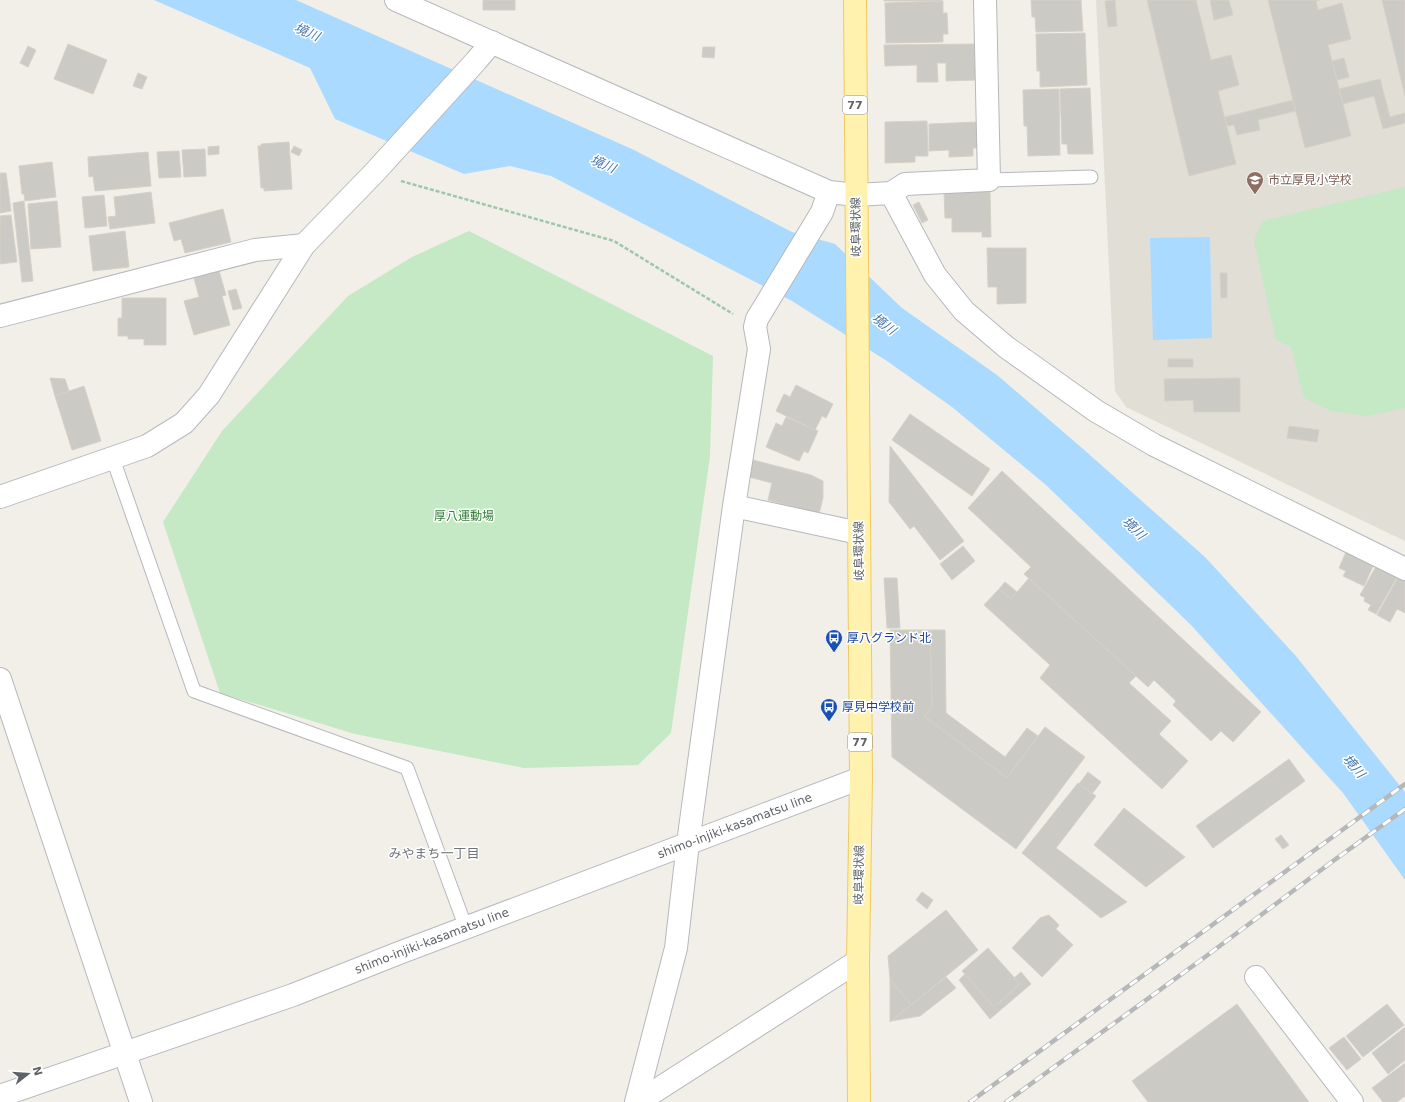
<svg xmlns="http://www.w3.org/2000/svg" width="1405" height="1102" font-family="'DejaVu Sans','Noto Sans JP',sans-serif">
  <rect width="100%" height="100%" fill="#f1efe8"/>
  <path fill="#e1ded6" d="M1096,0H1405V541L1126,407L1115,391Z"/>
  <path fill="#c5e8c5" d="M1405,187V408L1367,416L1331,411L1304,398L1291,347L1276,340L1254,241L1262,221Z
    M469,231L713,356L710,456L671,733L638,765L524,768L355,734L220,693L163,522L222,431L348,296L412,257Z"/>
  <path fill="#aadaff" d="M154,0H296L634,150L792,232L835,244L902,308L997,375L1082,448L1205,557L1295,655L1405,792V880L1343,793L1191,625L1046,485L952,407L887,361L792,301L551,176L510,166L464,174L335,119L310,68Z
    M1210,237L1212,338L1153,340L1150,238Z"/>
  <path fill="#cccac5" stroke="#d6d1c6" d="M483,0H515V10H483Z
    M884,0H942V1H884Z
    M1031,0H1081L1083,31L1036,32L1035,17H1032Z
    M1115,0L1117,26L1108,27L1105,1Z
    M1147,0H1196L1211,60L1231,55L1239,85L1218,91L1236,164L1189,176Z
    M1210,0H1229L1233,15L1214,20Z
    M1268,0H1320L1316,1L1318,10L1342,3L1351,39L1328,45L1351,136L1305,148Z
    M1382,0H1405V96Z
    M943,1V13H947L948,34H943V42L886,43L885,3Z
    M1085,33L1087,85L1040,87V71H1037L1036,34Z
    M68,44L107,60L93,94L54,79Z
    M974,44L976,80L946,81V63H937L938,82H917V65L885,66L884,45Z
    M28,46L36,50L28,67L20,63Z
    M703,47H715L714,58L702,57Z
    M1344,58L1349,77L1337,80L1332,61Z
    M138,73L147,77L142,89L133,86Z
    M1380,79L1390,117L1405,113V123L1383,129L1374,96L1343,104L1339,89Z
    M1090,88L1093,154H1068L1067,144H1062L1060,89Z
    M1059,89L1060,155L1028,156L1027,126H1024L1023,90Z
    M1293,100L1296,111L1258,120L1260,130L1237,135L1234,125L1227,126L1225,117Z
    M927,121L928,156H915V162L885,163V122Z
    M977,122L978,148H973V156L949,157V150L929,151V124Z
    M289,142L292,189L264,191V188H261L258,146H261V144Z
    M219,146V154L208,155V147Z
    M294,146L302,150L299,156L291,152Z
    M205,149L206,176L184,177L182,150Z
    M179,151L181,177L159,178L157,152Z
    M148,152L151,186L95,191L93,176L89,177L88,157Z
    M52,162L56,197L25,201L24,194H22L19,166Z
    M0,173H6L11,211L0,213Z
    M990,191L991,237H982V232H952V218H945L944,192Z
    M151,192L155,223L110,229L108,217L116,216L114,197Z
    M104,195L107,226L85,228L82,197Z
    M24,201L33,281L22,282L13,203Z
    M57,201L61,247L31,249L28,204Z
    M919,202L928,220L922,223L913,205Z
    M223,209L231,242L185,253L181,239L174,241L169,223Z
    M11,215L17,262L0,264V216Z
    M125,231L129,267L93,271L89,236Z
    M987,248H1026V303L997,304V287H988Z
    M219,271L226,295L222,296L230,325L194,335L184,301L199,297L194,278Z
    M1220,273H1227V298H1221Z
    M236,289L242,308L233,310L228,291Z
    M122,298H166V345H144V339H128V336H118V318H122Z
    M1168,359H1193V367H1168Z
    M50,378L65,379L69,391L55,396Z
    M1240,378V412H1194L1193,400L1165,401L1164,379Z
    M796,385L833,404L826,418L822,416L815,430L776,411L784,394L790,397Z
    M84,386L101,441L72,450L55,396Z
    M910,414L990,469L972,496L892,440Z
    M786,417L818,431L808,453L804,451L799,461L766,447L776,423L782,426Z
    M1289,426L1319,430L1317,442L1287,438Z
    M890,446L964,541L940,560L914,526L910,529L889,502Z
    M753,460L811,475L823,481V498L819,514L768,500L772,483L749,477Z
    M1002,471L1261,712L1233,742L1221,731L1211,741L1173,705L1176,701L1154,680L1148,687L1024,574L1031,567L968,508Z
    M1349,545L1377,557L1364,586L1343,576L1346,571L1339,568Z
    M963,546L975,561L952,580L940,564Z
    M1378,563L1401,570L1376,614L1368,610L1371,605L1364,601L1365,598L1360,595Z
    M1402,570L1405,572V613L1397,609L1390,622L1377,615Z
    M884,578H897L900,628H887Z
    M1029,578L1136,676L1129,683L1171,721L1159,734L1188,761L1162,789L1040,678L1050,665L984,605L999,589L1011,599Z
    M1005,582L1017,592L1011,599L999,589Z
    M890,630H930L932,707L924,716L1007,778L1045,727L1085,757L1016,849L892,757Z
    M930,630H945L946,713L1005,757L1027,728L1038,736L1007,778L924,716L932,707Z
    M1289,759L1305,781L1213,848L1196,826Z
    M1088,772L1101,782L1092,794L1079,784Z
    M1078,783L1096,796L1056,848L1127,902L1101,918L1022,853Z
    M1124,808L1185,857L1146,887L1094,845Z
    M1281,835L1289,845L1283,849L1275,839Z
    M922,892L933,900L927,909L916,900Z
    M946,910L978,950L911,1005L890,979L888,956Z
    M1049,915L1059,925L1056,929L1073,945L1042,977L1012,948L1040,918Z
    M988,948L1020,984L994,1007L962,971Z
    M1021,972L1031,984L990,1019L959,980L965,974L994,1007L1020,984L1014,978Z
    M946,977L956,988L920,1016L891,1021Z
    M890,979L911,1005L890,1022Z
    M1237,1004L1309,1102H1148L1132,1081Z
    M1387,1004L1404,1025L1363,1057L1346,1036Z
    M1405,1027V1060L1388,1074L1372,1053Z
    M1344,1037L1361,1059L1347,1070L1329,1048Z
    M1405,1063V1096L1397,1102H1383L1372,1088Z"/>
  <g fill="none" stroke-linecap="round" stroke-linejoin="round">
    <defs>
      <path id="lane" d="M989,180L1091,177
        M113,459L194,691L407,768L466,928"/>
      <path id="street" d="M396,0L829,192L856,195L891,193L905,184L989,180L985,0
        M891,193L935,275L964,311L1006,347L1096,411L1154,445L1405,569
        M0,316L255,250L304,245
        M734,506L859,533
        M0,679L141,1102
        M1256,977L1352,1102
        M636,1102L676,948L688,843L734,506L759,349L755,327L757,319L822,212L829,192
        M638,1102L858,961"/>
      <g id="secondary">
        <path d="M0,497L147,446L184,423L209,395L304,245L374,173L476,61L492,42"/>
        <path id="s1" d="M0,1096L293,995L399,953L861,778"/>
      </g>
      <path id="primary" d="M855,0L861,778L858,961L859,1102"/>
    </defs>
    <use href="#lane" stroke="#b5b8bc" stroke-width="15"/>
    <use href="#street" stroke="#b5b8bc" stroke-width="24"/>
    <use href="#secondary" stroke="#b6babf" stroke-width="24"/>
    <use href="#primary" stroke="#f2c960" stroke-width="24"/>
    <path stroke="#9cc7a9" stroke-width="2.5" stroke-dasharray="4 2" stroke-linecap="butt" d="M401,181L614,241L733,314"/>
    <use href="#lane" stroke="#fff" stroke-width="13"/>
    <use href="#street" stroke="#fff" stroke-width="22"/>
    <use href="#secondary" stroke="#fff" stroke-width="22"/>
    <use href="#primary" stroke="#fff2af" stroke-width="22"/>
    <defs>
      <path id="rail" d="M970,1102L1405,784
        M1006,1102L1201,960L1333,861L1405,809"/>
    </defs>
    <use href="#rail" stroke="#b6b7b8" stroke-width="4.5"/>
    <use href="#rail" stroke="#fff" stroke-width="3" stroke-dasharray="9" stroke-linecap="butt"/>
  </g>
  <defs>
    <symbol id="school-pin" viewBox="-11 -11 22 30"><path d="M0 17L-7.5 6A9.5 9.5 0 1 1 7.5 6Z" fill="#8d6e63" stroke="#fff"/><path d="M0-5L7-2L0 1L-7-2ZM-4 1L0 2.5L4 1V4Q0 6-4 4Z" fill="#fff"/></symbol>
    <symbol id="bus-pin" viewBox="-11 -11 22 30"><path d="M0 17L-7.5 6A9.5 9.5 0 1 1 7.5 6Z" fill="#1a4fb4" stroke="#fff"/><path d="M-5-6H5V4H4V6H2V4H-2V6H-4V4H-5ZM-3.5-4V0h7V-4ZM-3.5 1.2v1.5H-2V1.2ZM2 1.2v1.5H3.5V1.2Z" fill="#fff"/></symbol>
  </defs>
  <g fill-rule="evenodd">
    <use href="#school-pin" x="1245" y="170" width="20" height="27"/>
    <use href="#bus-pin" x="824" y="628" width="20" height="27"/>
    <use href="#bus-pin" x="819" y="697" width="20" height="27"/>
  </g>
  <g text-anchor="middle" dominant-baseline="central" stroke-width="3" stroke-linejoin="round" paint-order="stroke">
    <g fill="#fff" stroke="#8f9295" stroke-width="1">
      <rect x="843" y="96" width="24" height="18" rx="3"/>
      <rect x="848" y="733" width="24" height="18" rx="3"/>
    </g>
    <g font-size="11" font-weight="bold" fill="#5f6368">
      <text x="855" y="105">77</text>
      <text x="860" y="742">77</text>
    </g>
    <g font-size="12" fill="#785e54" stroke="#fff" text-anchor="start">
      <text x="1268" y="180">市立厚見小学校</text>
    </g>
    <g font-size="12" fill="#5f6368" stroke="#fff">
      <text transform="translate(856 227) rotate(-91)">岐阜環状線</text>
      <text transform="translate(859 551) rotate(-91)">岐阜環状線</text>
      <text stroke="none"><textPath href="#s1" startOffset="783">shimo-injiki-kasamatsu line</textPath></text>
      <text transform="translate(859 875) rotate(-89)">岐阜環状線</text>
      <text stroke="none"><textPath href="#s1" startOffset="459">shimo-injiki-kasamatsu line</textPath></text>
    </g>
    <g font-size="12" fill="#348238" stroke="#fff">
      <text x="464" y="516">厚八運動場</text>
    </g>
    <g font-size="12" fill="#164399" stroke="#fff" text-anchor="start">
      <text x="847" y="638">厚八グランド北</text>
      <text x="842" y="707">厚見中学校前</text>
    </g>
    <g font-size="13" font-style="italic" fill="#4174aa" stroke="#fff">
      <text transform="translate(307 32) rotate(24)">境川</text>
      <text transform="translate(603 164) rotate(24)">境川</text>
      <text transform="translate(884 324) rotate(37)">境川</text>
      <text transform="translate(1134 528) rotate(44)">境川</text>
      <text transform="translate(1354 766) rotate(49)">境川</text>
    </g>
    <g font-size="13" fill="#70757a" stroke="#fff">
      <text x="434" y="853">みやまち一丁目</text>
    </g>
  </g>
  <g transform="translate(28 1074) rotate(73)" stroke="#ffffff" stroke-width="3" paint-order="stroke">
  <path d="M0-3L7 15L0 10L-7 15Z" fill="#5f6368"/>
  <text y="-6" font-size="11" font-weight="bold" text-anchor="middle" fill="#5f6368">N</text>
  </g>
</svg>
